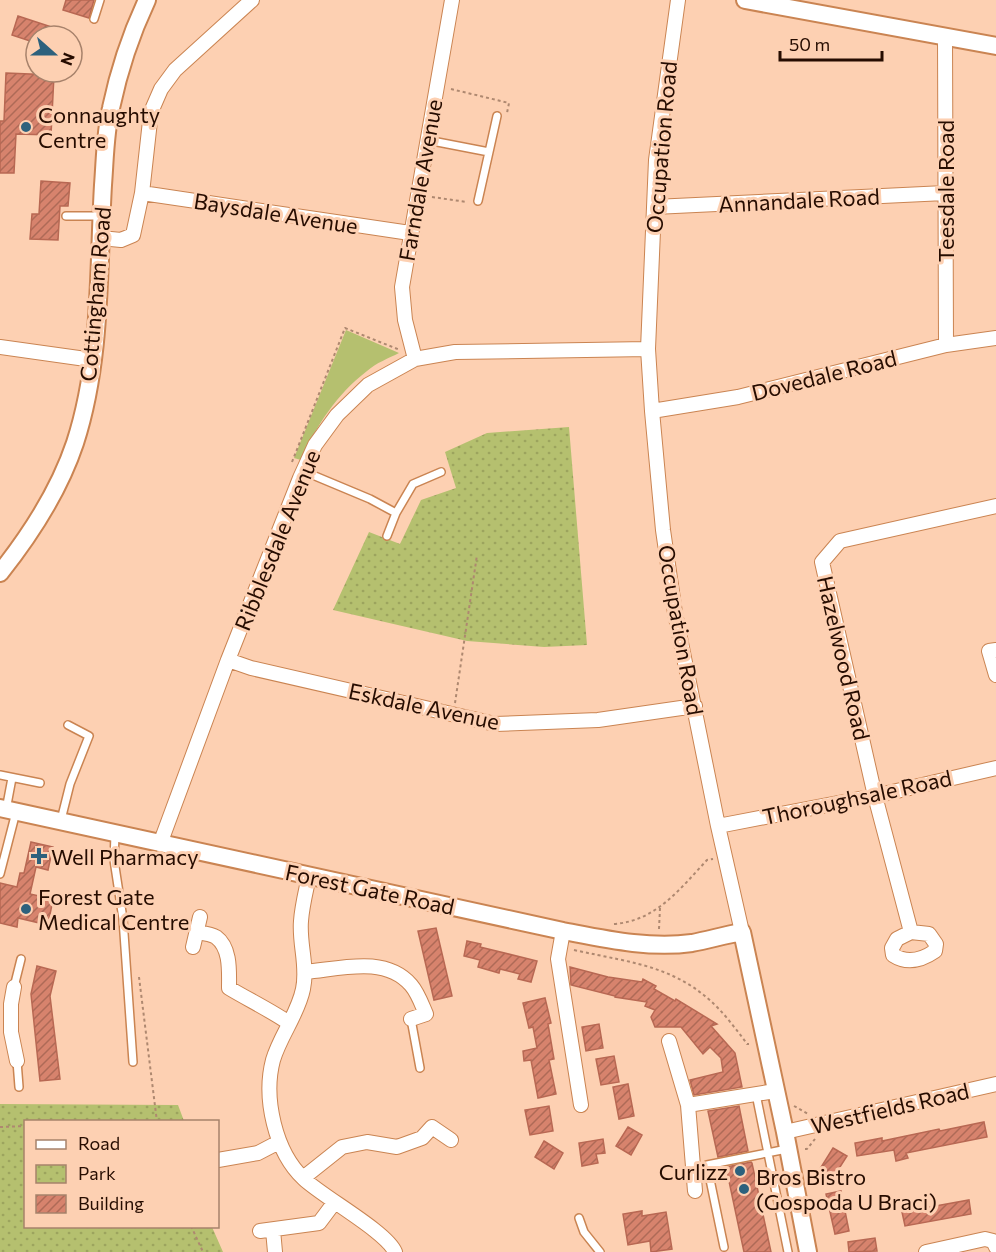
<svg xmlns="http://www.w3.org/2000/svg" width="996" height="1252" font-family="Commissioner,sans-serif">
  <defs>
    <pattern id="park-dots" width="8" height="8" patternUnits="userSpaceOnUse" patternTransform="scale(1.5)"><rect width="8" height="8" fill="#b5c06f"/><path d="M2 2h.1M6 6h.1" fill="none" stroke="#9ca45e" stroke-width="1.8" stroke-linecap="round"/></pattern>
    <pattern id="building-hatch" width="6" height="6" patternUnits="userSpaceOnUse" patternTransform="scale(1.5)"><rect width="6" height="6" fill="#d7836d"/><path d="M-1 1l2-2M0 6l6-6M5 7l2-2" fill="none" stroke="#ae6a57"/></pattern>
  </defs>
  <rect width="100%" height="100%" fill="#fdd0b2"/>
  <path fill="#b5c06f" d="M346,330L399,353C389,358 376,363 367,371C337,394 316,426 301,460L294,458Z"/>
  <path fill="url(#park-dots)" d="M569,427L587,645L544,647L467,641L333,610L369,532L400,544L421,500L456,488L445,452L487,433Z
    M0,1104L178,1105L184,1121L26,1122V1226L212,1227L223,1252H0Z"/>
  <path fill="url(#building-hatch)" stroke="#b86853" stroke-width="1.5" d="M66,0H94L89,18L63,10Z
    M18,16L73,34V36H36V43L12,35Z
    M6,73L54,75L51,135L16,134L14,173H0V121H4Z
    M41,181L70,183L68,206H60L58,240L30,239L32,214H39Z
    M31,842L53,847L48,870L36,867L30,894L53,899L48,925L18,918L17,927L0,923V883L17,887L20,873H24Z
    M436,928L452,996L434,1000L418,931Z
    M467,941L481,944L480,947L537,961L531,982L518,979L520,974L500,969L499,973L478,967L480,960L464,956Z
    M37,966L56,971L50,996L60,1079L40,1081L31,994Z
    M570,967L608,977L642,982L643,979L656,986L654,989L675,1001L676,999L717,1024L711,1026L735,1053L742,1087L694,1095L690,1080L723,1072L721,1058L710,1047L703,1054L681,1027H655L651,1017L655,1010L645,1006L647,1002L615,997V996L571,985Z
    M545,998L551,1023L548,1024L554,1059L549,1060L556,1094L538,1098L531,1060L524,1061L523,1051L537,1048L533,1027L529,1028L523,1003Z
    M599,1024L603,1048L586,1051L582,1027Z
    M614,1056L619,1082L601,1085L596,1059Z
    M628,1084L634,1116L619,1119L613,1087Z
    M549,1106L553,1131L530,1135L525,1110Z
    M739,1106L748,1151L718,1157L708,1111Z
    M984,1122L987,1137L906,1153L908,1158L896,1161L894,1150L857,1156L855,1143L882,1138V1141L939,1129L940,1131Z
    M628,1127L642,1135L631,1155L616,1146Z
    M603,1139L605,1153L596,1154L598,1163L582,1166L579,1143Z
    M544,1141L563,1153L554,1169L535,1157Z
    M833,1148L847,1156L831,1181L818,1172Z
    M751,1162L752,1163L771,1252H744L726,1167Z
    M841,1191L849,1231L835,1234L826,1194Z
    M969,1200L971,1214L905,1226L902,1212Z
    M642,1211V1216L666,1212L672,1249L651,1252L650,1241L628,1245L623,1214Z
    M875,1238L877,1251L849,1252L848,1242Z"/>
  <g fill="none" stroke-linecap="round" stroke-linejoin="round">
    <defs>
      <path id="service" d="M94,19L100,0
        M427,140L489,152L478,201
        M489,152L497,116
        M66,216H101
        M303,471L370,499L396,513
        M387,536L396,513L413,484L441,472
        M0,775L40,783
        M6,810L12,778
        M61,820L70,784L89,736L68,725
        M115,835L114,860L123,919L133,1062
        M0,874L16,812
        M14,987L21,959
        M411,1019L420,1068
        M17,1061L19,1087
        M756,1094L788,1252
        M579,1218L584,1232L600,1252
        M724,1247L707,1165L787,1149"/>
      <path id="minor" d="M678,0L656,160L648,349L652,411L663,530L675,613L718,826L742,932
        M945,36L946,345
        M142,193L410,233
        M654,207L945,193
        M101,238L121,240L133,235L142,193L151,112L161,89L175,70L252,0
        M0,347L93,360
        M415,359L405,320L402,287L452,0
        M652,411L738,397L946,345L996,338
        M996,650L989,651L996,675
        M228,660L251,668L495,724L598,720L695,706
        M718,826L875,796L996,768
        M160,844L228,660L300,478L315,445L337,415L368,385L415,359L455,352L648,349
        M309,876C306,891 302,906 301,921C299,944 308,966 303,989C298,1014 280,1036 273,1060C263,1098 275,1152 304,1179C323,1197 387,1232 395,1252
        M563,931L558,959L581,1105
        M197,932C203,933 211,934 216,937C231,948 229,972 229,988C249,1000 270,1010 289,1023
        M911,932L897,939L892,948L893,955C907,964 922,960 935,951L936,944L929,934L911,932L875,796L822,562L840,541L996,506
        M193,947L200,917
        M305,972C340,969 385,955 411,985C418,993 422,1005 426,1014L411,1019
        M14,987L11,1004V1032L17,1061
        M669,1041L688,1105
        M785,1132L996,1084
        M218,1160L258,1153L279,1142
        M303,1178L342,1147L367,1142L397,1147L422,1138L432,1127L451,1140
        M695,1191L688,1105L775,1091
        M273,1230L275,1252
        M260,1231L319,1223L334,1203
        M926,1252L985,1239L993,1241L996,1247"/>
      <path id="tertiary" d="M745,0L996,46
        M0,573C31,534 59,491 75,443C102,360 98,271 103,185C105,160 105,133 111,108C119,70 131,34 147,0
        M0,808L563,931C605,939 649,949 692,943C708,940 725,935 742,932L785,1132L808,1252"/>
    </defs>
    <use href="#service" stroke="#ca8452" stroke-width="10"/>
    <use href="#minor" stroke="#ca8452" stroke-width="16"/>
    <use href="#tertiary" stroke="#ca8452" stroke-width="20"/>
    <path stroke="#ae8870" stroke-width="2" stroke-dasharray="3 3" stroke-linecap="butt" d="M451,89L509,103L507,113
      M432,197L467,202
      M292,462L345,328L400,350
      M455,703L477,555
      M614,924C656,921 680,889 707,860L713,859
      M659,929L660,908
      M574,950C637,964 683,966 727,1018C734,1027 741,1035 747,1044H749
      M139,977L157,1122
      M794,1106L808,1114
      M0,1127L26,1126
      M805,1149H807L815,1139
      M191,1226L203,1252"/>
    <use href="#service" stroke="#fff" stroke-width="7"/>
    <use href="#minor" stroke="#fff" stroke-width="14"/>
    <use href="#tertiary" stroke="#fff" stroke-width="16"/>
  </g>
  <g fill="#2d617d" stroke="#fdd0b2" stroke-width="2">
    <circle cx="26" cy="127" r="6"/>
    <path d="M36 847h6v6h6v6h-6v6h-6v-6h-6v-6h6z"/>
    <circle cx="26" cy="909" r="6"/>
    <circle cx="740" cy="1171" r="6"/>
    <circle cx="744" cy="1189" r="6"/>
  </g>
  <g text-anchor="middle" dominant-baseline="central" stroke-width="6" stroke-linejoin="round" paint-order="stroke">
    <g font-size="22" fill="#260c00" stroke="#fdd0b2" text-anchor="start">
      <text x="38" y="114">Connaughty<tspan x="38" dy="25">Centre</tspan></text>
      <text x="51" y="856">Well Pharmacy</text>
      <text x="38" y="896">Forest Gate<tspan x="38" dy="25">Medical Centre</tspan></text>
      <text x="728" y="1171" text-anchor="end">Curlizz</text>
      <text x="756" y="1176">Bros Bistro<tspan x="756" dy="25">(Gospoda U Braci)</tspan></text>
    </g>
    <g font-size="22" fill="#260c00" stroke="#fdd0b2">
      <text transform="translate(661 147) rotate(-85)">Occupation Road</text>
      <text transform="translate(420 180) rotate(-80)">Farndale Avenue</text>
      <text transform="translate(945 191) rotate(-90)">Teesdale Road</text>
      <text transform="translate(799 200) rotate(-3)">Annandale Road</text>
      <text transform="translate(276 213) rotate(9)">Baysdale Avenue</text>
      <text transform="translate(95 294) rotate(-85)">Cottingham Road</text>
      <text transform="translate(824 375) rotate(-14)">Dovedale Road</text>
      <text transform="translate(277 540) rotate(-68)">Ribblesdale Avenue</text>
      <text transform="translate(681 630) rotate(80)">Occupation Road</text>
      <text transform="translate(844 658) rotate(77)">Hazelwood Road</text>
      <text transform="translate(424 706) rotate(12)">Eskdale Avenue</text>
      <text transform="translate(857 797) rotate(-12)">Thoroughsale Road</text>
      <text transform="translate(370 889) rotate(12)">Forest Gate Road</text>
      <text transform="translate(890 1108) rotate(-13)">Westfields Road</text>
    </g>
  </g>
  <rect x="24" y="1120" width="195" height="108" fill="#fdd0b2" stroke="#a7826b" stroke-width="1.5"/>
  <rect x="36" y="1140" width="30" height="9" fill="#ffffff" stroke="#a7826b" stroke-width="1.5"/>
  <text x="78" y="1150" font-size="18" fill="#260c00">Road</text>
  <rect x="36" y="1165" width="30" height="18" fill="url(#park-dots)" stroke="#a7826b" stroke-width="1.5"/>
  <text x="78" y="1180" font-size="18" fill="#260c00">Park</text>
  <rect x="36" y="1195" width="30" height="18" fill="url(#building-hatch)" stroke="#a7826b" stroke-width="1.5"/>
  <text x="78" y="1210" font-size="18" fill="#260c00">Building</text>
  <g transform="translate(54 54) rotate(111)"><circle r="28" fill="#fdd0b2" stroke="#a7826b" stroke-width="1.5"/>
  <path d="M0-4.5L10 22L0 15L-10 22Z" fill="#2d617d"/>
  <text y="-9" font-size="16" font-weight="bold" text-anchor="middle" fill="#260c00">N</text>
  </g>
  <path d="M780 51v9h102v-9" fill="none" stroke="#260c00" stroke-width="3"/>
  <text x="789" y="51" font-size="18" fill="#260c00" stroke="#fdd0b2" stroke-width="4.5" paint-order="stroke">50 m</text>
</svg>
